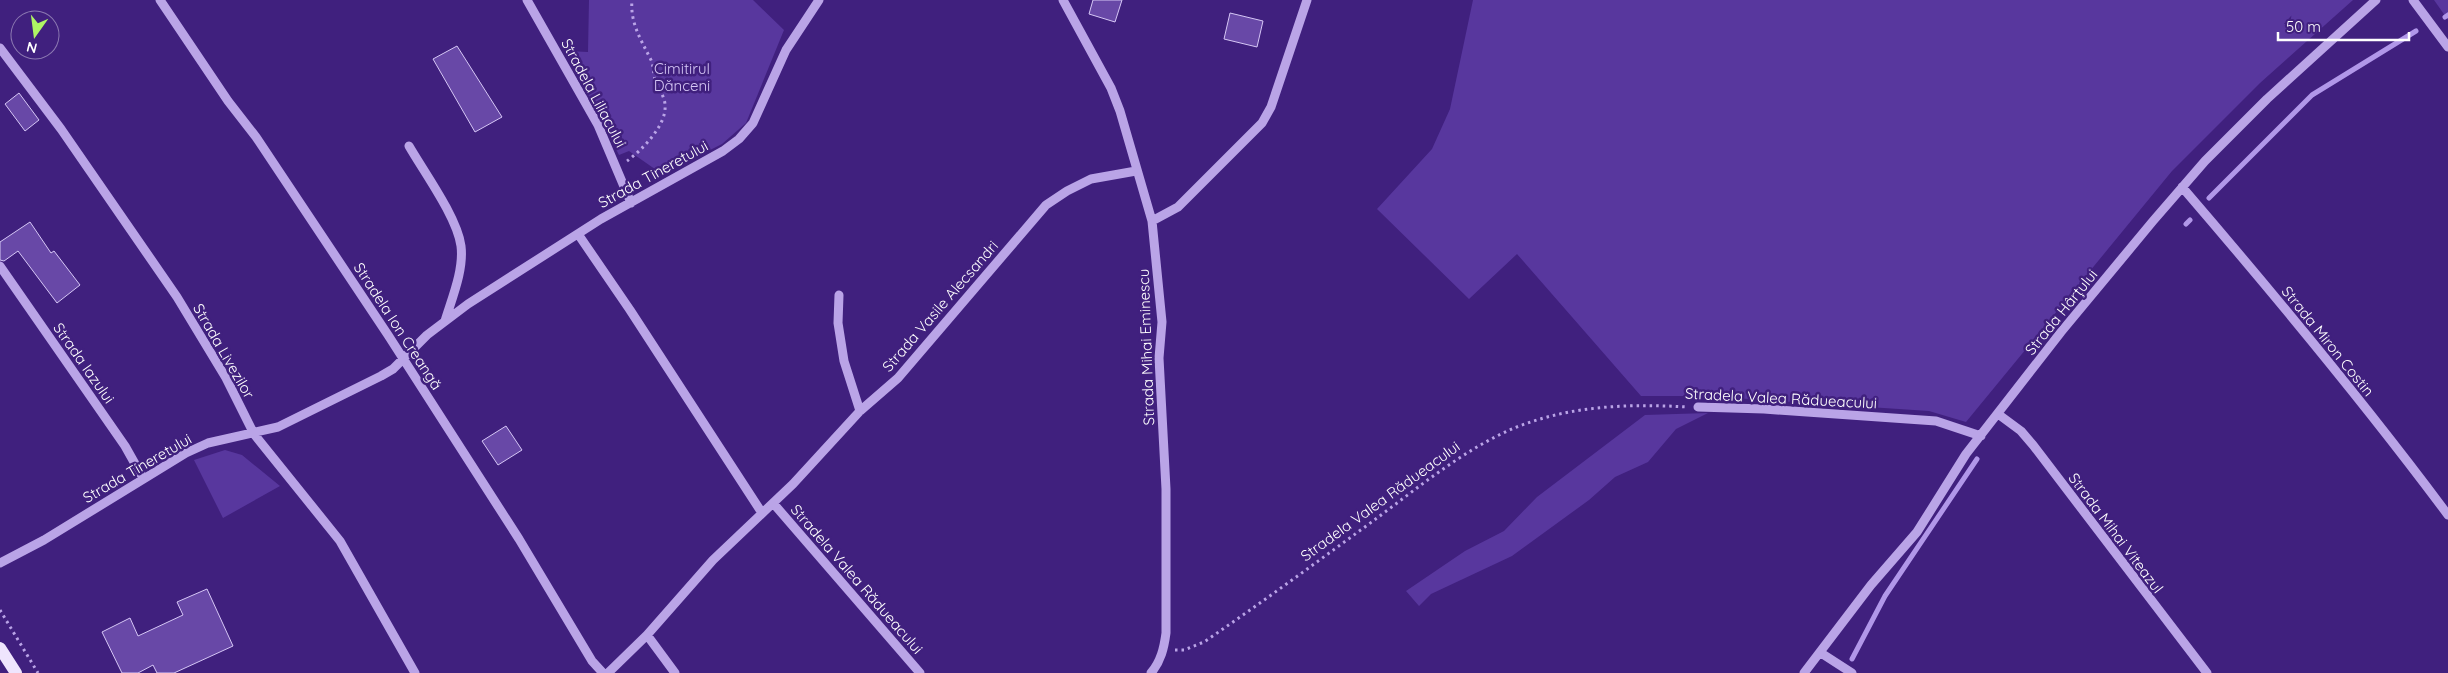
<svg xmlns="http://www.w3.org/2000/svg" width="2448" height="673" font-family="Quicksand,sans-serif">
  <rect width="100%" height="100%" fill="#40207e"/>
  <path fill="#58379e" d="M589,0H753L784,30L746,123L722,144L662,174L629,151L619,155L566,51L588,52Z
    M1473,0H2353L2260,83L2172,171L1966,422L1929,411L1703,396H1641L1517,254L1469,299L1377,209L1432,149L1450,109Z
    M2434,0H2448V20Z
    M1708,413L1676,429L1648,462L1615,477L1589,500L1512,556L1431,594L1419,606L1406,591L1465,551L1504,531L1537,497L1645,415Z
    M225,450L242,455L280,486L223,518L194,460Z"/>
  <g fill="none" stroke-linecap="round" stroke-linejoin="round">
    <path stroke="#b197e9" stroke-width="5" d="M2445,17L2448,15
      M2209,198L2312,95L2416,31
      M2186,224L2190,220
      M1852,659L1885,596L1977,459"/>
  </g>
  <path fill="#6848a7" stroke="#d6c7f6" d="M1093,0H1122L1115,22L1089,14Z
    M1230,13L1263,21L1257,47L1224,39Z
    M457,46L502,117L475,132L433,59Z
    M19,93L39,120L25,131L5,104Z
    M30,222L51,253L54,251L80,285L57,303L18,251L4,261L0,260V242Z
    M506,426L522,450L498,465L482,441Z
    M207,589L233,646L174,673H157L153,665L138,673H122L102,632L130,618L138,636L183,615L177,602Z"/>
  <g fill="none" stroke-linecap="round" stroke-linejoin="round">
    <path stroke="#baa4e7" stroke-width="3" stroke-dasharray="2.5 4" stroke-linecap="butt" d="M627,161C642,150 667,125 665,105C665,97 658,88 655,80C653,72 654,65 650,58C640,38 630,22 632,0
      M0,610L38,673
      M1175,650H1184L1204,642C1261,603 1317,562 1373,521C1422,485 1478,437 1537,420C1585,405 1638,404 1687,407"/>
    <path stroke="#baa4e7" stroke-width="9" d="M160,0L228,101L256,137L388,335L519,539L592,661L603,673
      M527,0L598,125L631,203
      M1063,0L1111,88L1120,111L1152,221L1162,322L1159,358L1166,489V633C1164,648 1161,661 1151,673
      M2413,0L2448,47
      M0,48L61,129L177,297L226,378L254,434L340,541L415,673
      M409,146C424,172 457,217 461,246C464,270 452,298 445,321
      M2182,187C2274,294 2364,402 2448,515
      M1152,221L1178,207L1262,123L1271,107L1307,0
      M578,234L630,310L762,513
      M0,266L125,446L143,478
      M839,295L838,323L844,361L860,411
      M1698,407L1764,409L1936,421L1981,436
      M1998,414L2021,431L2033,445L2207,673
      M773,503L920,673
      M0,563L44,540L186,453L208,443L278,427L381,376L393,369L427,335L468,304L601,219L723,151L739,139L753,123L786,50L819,0
      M647,635L675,673
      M1821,653L1852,673
      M608,673L647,635L713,560L793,484L860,411L898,378L1046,205L1067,191L1091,179L1136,171
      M1804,673L1871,585L1917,532L1966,454L2061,332L2153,221L2205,161L2267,99L2376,0"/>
    <path stroke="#efe5fd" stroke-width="12" d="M0,648L16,673"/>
  </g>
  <g text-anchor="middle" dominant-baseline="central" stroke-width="5" stroke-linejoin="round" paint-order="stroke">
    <g font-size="15" fill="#d6c7f6" stroke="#40207e">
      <text x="682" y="68">Cimitirul<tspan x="682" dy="17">Dănceni</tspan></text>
    </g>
    <g font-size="15" fill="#fff" stroke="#40207e">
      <text transform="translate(594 93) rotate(62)">Stradela Liliacului</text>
      <text transform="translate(653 174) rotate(-29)">Strada Tineretului</text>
      <text transform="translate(940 306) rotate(-49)">Strada Vasile Alecsandri</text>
      <text transform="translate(2061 312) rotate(-51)">Strada Hârțului</text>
      <text transform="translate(398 326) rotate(57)">Stradela Ion Creangă</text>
      <text transform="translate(2328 341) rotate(51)">Strada Miron Costin</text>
      <text transform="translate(1146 347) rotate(-92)">Strada Mihai Eminescu</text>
      <text transform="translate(224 351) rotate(60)">Strada Livezilor</text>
      <text transform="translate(84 363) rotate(55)">Strada Iazului</text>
      <text transform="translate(1781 398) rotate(3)">Stradela Valea Rădueacului</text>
      <text transform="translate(137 468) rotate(-30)">Strada Tineretului</text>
      <text transform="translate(1380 501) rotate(-36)">Stradela Valea Rădueacului</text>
      <text transform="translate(2116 533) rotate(53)">Strada Mihai Viteazul</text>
      <text transform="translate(857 579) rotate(49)">Stradela Valea Rădueacului</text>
    </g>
  </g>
  <g transform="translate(35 35) rotate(194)"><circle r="24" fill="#40207e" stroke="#8c79b2"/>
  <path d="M0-4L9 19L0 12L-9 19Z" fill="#aef564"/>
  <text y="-8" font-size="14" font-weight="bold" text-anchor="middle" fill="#ffffff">N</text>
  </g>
  <path d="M2278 32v8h131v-8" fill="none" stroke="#ffffff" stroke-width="2.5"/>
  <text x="2286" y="32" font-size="15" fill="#ffffff" stroke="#40207e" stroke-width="4" paint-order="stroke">50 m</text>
</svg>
